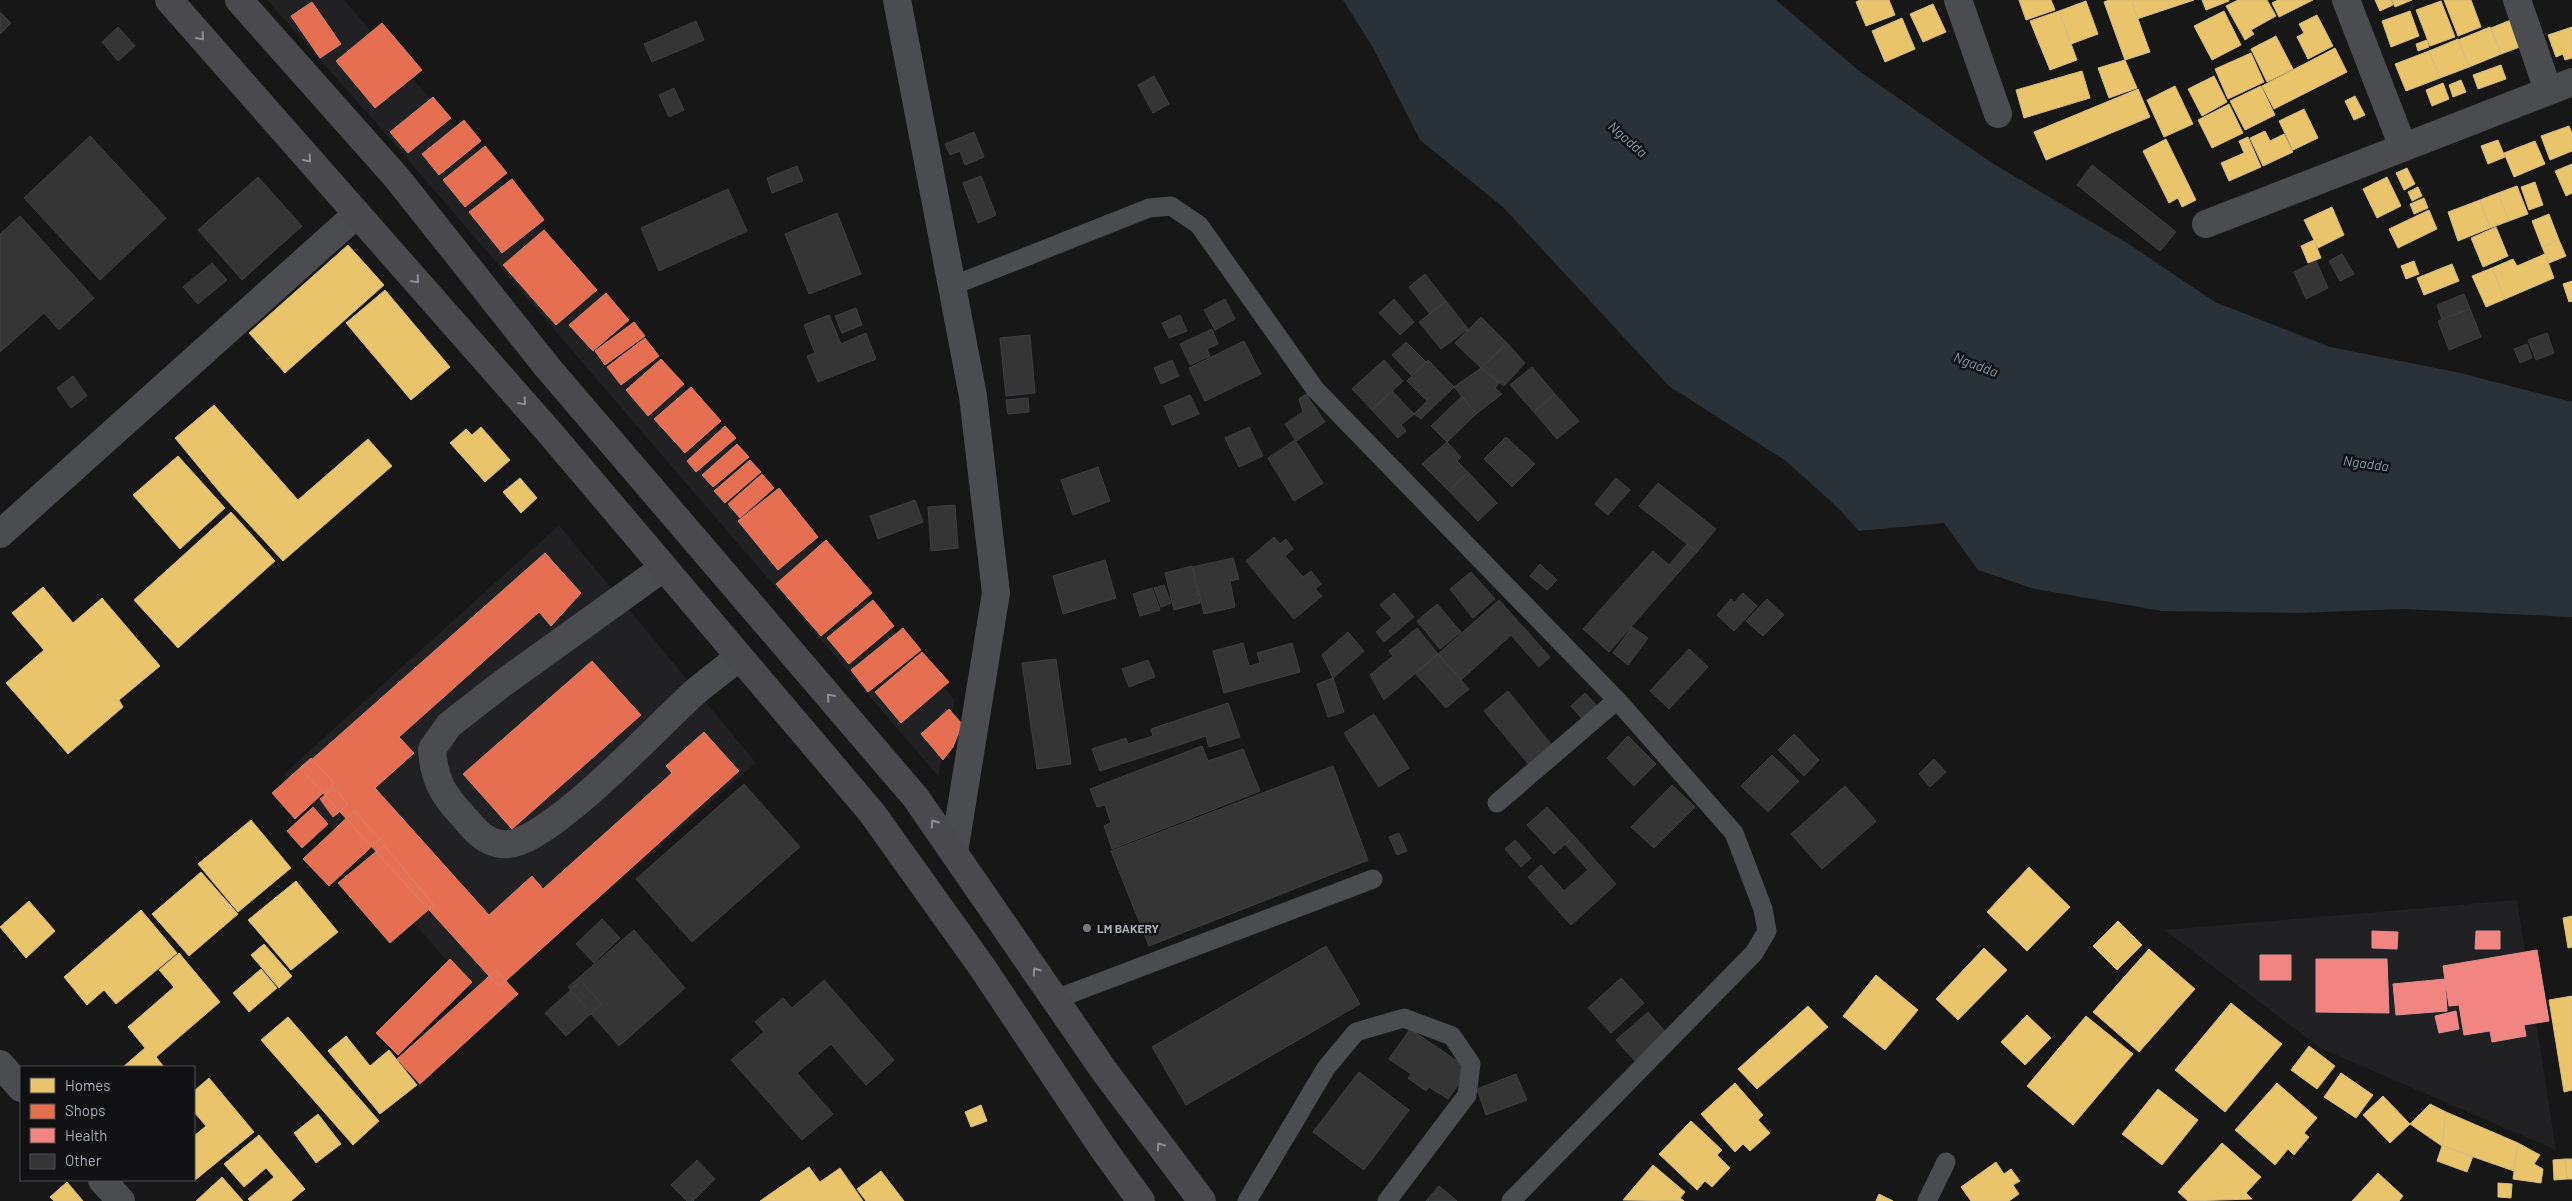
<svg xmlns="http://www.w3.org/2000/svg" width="2572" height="1201" font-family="Barlow,sans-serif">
  <rect width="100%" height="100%" fill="#171717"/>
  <path fill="#212123" d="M267,0H344L955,700L938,776L385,133Z
    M559,525L756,763L482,1001L284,774Z
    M2517,900L2556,1150L2320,1048L2165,930Z"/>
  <path fill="#2a3239" d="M1343,0H1776L1859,71L1992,163L2127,243L2215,302L2330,347L2460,373L2572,402V617L2403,609L2297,613L2162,611L2035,589L1978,570L1944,523L1859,531L1836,506L1786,461L1669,386L1503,207L1420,140L1372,46Z"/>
  <path fill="#e9c46a" stroke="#d6bd81" d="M1860,0H1889L1895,15L1866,26L1856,2Z
    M2019,0H2051L2055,10L2026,20Z
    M2109,0H2131L2150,52L2125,60L2104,2Z
    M2131,0H2168L2170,8L2137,19Z
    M2168,0H2194L2170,8Z
    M2202,0H2229V1L2206,10Z
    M2238,0H2267L2276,16L2251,30L2254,34L2245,40L2226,6Z
    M2278,0H2313L2279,17L2272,3Z
    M2375,0H2391L2393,5L2380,11Z
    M2392,0H2412L2395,7Z
    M2444,0H2471L2481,27L2458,36Z
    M2086,1L2098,34L2071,44L2059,11Z
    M2441,1L2455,37L2430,46L2416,10Z
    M1933,4L1946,32L1923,42L1910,14Z
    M2059,11L2077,60L2050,70L2030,21Z
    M2224,11L2241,45L2212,60L2194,26Z
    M2410,11L2419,36L2391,47L2382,21Z
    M2317,15L2333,46L2308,59L2297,37L2304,33L2299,24Z
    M2518,17L2528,44L2501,54L2491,28Z
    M1902,18L1915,49L1885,62L1872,31Z
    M2490,27L2501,54L2469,67L2458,40Z
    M2572,27V58L2565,60L2563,54L2556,57L2548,35Z
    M2276,36L2293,69L2267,82L2251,49Z
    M2458,39L2469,67L2440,78L2429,51Z
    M2427,40L2429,47L2418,51L2416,44Z
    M2335,48L2347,72L2274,109L2262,86Z
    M2429,51L2440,78L2406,91L2395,64Z
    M2251,53L2264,82L2228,99L2215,69Z
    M2125,60L2137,88L2109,98L2098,68Z
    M2501,65L2506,79L2478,89L2473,75Z
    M2082,71L2090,98L2024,118L2016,90Z
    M2214,76L2227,102L2202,116L2188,89Z
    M2461,80L2466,92L2453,97L2449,85Z
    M2443,83L2449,99L2432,106L2426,90Z
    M2175,86L2193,124L2164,137L2147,100Z
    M2261,86L2275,115L2245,130L2230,101Z
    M2138,89L2150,117L2046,160L2034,132Z
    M2355,96L2365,115L2354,120L2345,101Z
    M2229,104L2243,133L2212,148L2198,120Z
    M2304,109L2318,138L2293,150L2279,121Z
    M2569,126L2572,133V151L2550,160L2541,136Z
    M2265,131L2270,141L2284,134L2293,152L2263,166L2250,138Z
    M2248,137L2261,167L2229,181L2221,163L2244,153L2239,141Z
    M2166,139L2196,200L2182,207L2178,198L2169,203L2143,151Z
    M2498,140L2505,157L2488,164L2481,146Z
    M2535,141L2545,164L2514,177L2504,153Z
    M2572,164V193L2566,196L2555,171Z
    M2407,168L2415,184L2404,190L2396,173Z
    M2387,177L2401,206L2377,218L2363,189Z
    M2535,182L2543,205L2529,210L2521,187Z
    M2517,186L2528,214L2509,221L2498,193Z
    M2418,187L2422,196L2412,201L2408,192Z
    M2498,193L2509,221L2490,228L2480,200Z
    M2424,198L2428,208L2414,214L2410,204Z
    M2480,200L2490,228L2458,241L2448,212Z
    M2332,207L2344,235L2318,248L2304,220Z
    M2429,210L2437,229L2398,248L2389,229Z
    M2549,214L2559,240L2542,247L2532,221Z
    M2496,227L2508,256L2483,267L2471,238Z
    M2314,240L2321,258L2308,263L2301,246Z
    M2559,240L2566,256L2549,263L2542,247Z
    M348,245L384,285L285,373L249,333Z
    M2545,254L2554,278L2505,299L2492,268L2513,259L2517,266Z
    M2414,261L2419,274L2406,279L2401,266Z
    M2452,264L2459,281L2424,295L2417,278Z
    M2492,268L2505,299L2486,307L2472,276Z
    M2572,281V301L2569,302L2563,284Z
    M385,290L450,367L411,400L346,323Z
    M214,405L298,500L368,439L392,466L283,561L223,496L175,438Z
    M481,427L510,460L485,482L450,443L466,429L472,435Z
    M178,456L225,508L180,549L133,495Z
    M520,478L537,498L521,513L503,492Z
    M231,512L275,561L178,648L134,600Z
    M43,587L73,623L102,598L160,666L119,700L123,707L68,754L6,683L44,650L12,613Z
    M251,820L291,868L238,912L198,864Z
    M2029,867L2070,907L2027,951L1987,912Z
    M201,872L238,914L189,956L152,914Z
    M296,881L338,932L291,970L248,920Z
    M29,901L55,931L26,958L0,927Z
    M141,910L177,953L116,1004L104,990L87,1005L64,977Z
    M2572,916V947L2568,948L2563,918Z
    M2118,921L2142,945L2117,970L2093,946Z
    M264,944L292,976L279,988L251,955Z
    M1984,948L2007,970L1958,1020L1936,999Z
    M2149,949L2195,989L2139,1052L2093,1012Z
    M179,953L220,1002L156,1057L164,1067H123L145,1048L128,1027L174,987L159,970Z
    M261,969L277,988L249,1012L233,993Z
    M1876,975L1918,1010L1885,1050L1843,1016Z
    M2572,996V1090L2564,1092L2549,1000Z
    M2231,1003L2282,1044L2225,1112L2175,1070Z
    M1808,1006L1828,1027L1757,1089L1738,1069Z
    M2027,1015L2051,1038L2025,1065L2001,1042Z
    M2086,1016L2133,1054L2073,1125L2027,1086Z
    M288,1017L379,1121L353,1145L261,1040Z
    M346,1036L370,1066L389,1050L417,1085L380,1114L328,1051Z
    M2309,1046L2335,1066L2317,1089L2291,1070Z
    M2341,1073L2373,1095L2356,1118L2324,1097Z
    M209,1078L254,1132L194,1181V1136L206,1126L194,1112V1091Z
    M1735,1083L1763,1115L1758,1120L1770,1133L1750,1151L1743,1144L1735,1152L1701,1114Z
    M2277,1083L2317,1118L2304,1133L2309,1137L2294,1155L2288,1149L2275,1165L2235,1130Z
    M2158,1089L2198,1120L2162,1165L2122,1134Z
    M2383,1096L2410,1124L2390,1143L2363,1115Z
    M2430,1104L2446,1112L2442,1146L2410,1124Z
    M981,1105L987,1121L971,1127L965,1112Z
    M2446,1112L2518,1143L2514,1171L2442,1146Z
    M318,1114L341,1144L316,1163L294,1133Z
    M1691,1121L1722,1150L1717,1155L1730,1168L1712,1187L1705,1181L1697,1190L1659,1154Z
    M259,1135L305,1189L291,1201H250L248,1199L274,1177L266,1168L244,1187L224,1164Z
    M2222,1143L2261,1177L2246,1193L2252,1199L2188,1201L2178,1192Z
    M2518,1143L2540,1155L2534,1164L2543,1169L2541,1183L2513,1179Z
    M2442,1146L2473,1156L2467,1172L2437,1161Z
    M2565,1159L2567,1179L2554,1180L2553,1160Z
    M2565,1159H2572V1179H2567Z
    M1996,1162L2004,1174L2011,1169L2020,1181L2013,1185L2019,1194L2009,1201H1971L1961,1187Z
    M1653,1165L1685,1192L1680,1198L1684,1201L1623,1200Z
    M809,1167L820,1182L840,1168L863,1201H760Z
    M881,1171L904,1201H866L857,1189Z
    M2378,1173L2403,1196L2399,1201H2352Z
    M222,1177L243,1201H196Z
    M67,1182L83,1201H54L50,1197Z
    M2498,1183L2512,1184L2511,1198L2498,1197Z
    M1879,1194L1893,1201H1876Z"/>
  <path fill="#e76f51" stroke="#d48270" d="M312,2L341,44L320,58L291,16Z
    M382,23L422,70L375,108L336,61Z
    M433,97L451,118L408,153L390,132Z
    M464,120L481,141L439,175L422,154Z
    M485,146L507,173L465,207L443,180Z
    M512,179L544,220L502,253L469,212Z
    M544,230L597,290L556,325L503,265Z
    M606,293L629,320L593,351L569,325Z
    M634,322L645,336L605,365L595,351Z
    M645,338L659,356L621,385L607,367Z
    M661,359L684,384L648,416L626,390Z
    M691,387L721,421L685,453L654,419Z
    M725,426L736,438L696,472L687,461Z
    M737,444L749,457L713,487L702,475Z
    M750,460L761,472L725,503L714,491Z
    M762,474L774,488L740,518L728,504Z
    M779,488L818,537L778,570L738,521Z
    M826,540L872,593L821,636L776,584Z
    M545,553L581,593L551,626L539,612L399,737L414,753L375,788L489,915L532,876L543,889L672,773L666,766L704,732L739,771L499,987L301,769Z
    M873,600L894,626L849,664L827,638Z
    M903,628L921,650L868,692L851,670Z
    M922,652L949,682L901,723L875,692Z
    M592,661L641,715L512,829L463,774Z
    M949,709L962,724L953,747L943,760L921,734Z
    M311,758L334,783L295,819L272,793Z
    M334,788L348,805L333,817L320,799Z
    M313,807L328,824L302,848L287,831Z
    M354,811L380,839L329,886L303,859Z
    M384,845L434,905L390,943L338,883Z
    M450,959L472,982L398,1055L376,1033Z
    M496,970L518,994L420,1084L397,1059Z"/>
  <path fill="#f28482" stroke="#dc9092" d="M2372,931L2398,932L2397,949L2372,948Z
    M2476,931H2500V949H2475Z
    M2537,950L2549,1021L2524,1025L2526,1036L2492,1042L2490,1031L2464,1035L2459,1005L2449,1006L2443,966Z
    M2260,955H2291V980H2260Z
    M2316,959H2387L2389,1013L2316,1012Z
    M2445,979L2447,1011L2396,1015L2393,984Z
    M2456,1011L2459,1029L2439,1033L2435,1016Z"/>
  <path fill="#353536" stroke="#3f4043" d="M0,12L11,23L0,34Z
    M696,21L704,40L652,62L644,44Z
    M118,27L135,46L118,61L102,42Z
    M1154,76L1169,104L1153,113L1138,85Z
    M674,88L684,110L669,117L659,95Z
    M974,132L984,157L965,165L960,151L950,155L945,144Z
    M90,136L166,218L100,280L24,198Z
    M2092,165L2176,232L2160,251L2077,185Z
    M797,166L803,181L772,193L767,178Z
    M981,176L996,215L978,223L963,183Z
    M258,177L302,226L242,280L198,230Z
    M728,189L747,231L659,271L641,228Z
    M837,213L861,274L809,294L785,234Z
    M20,216L94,298L59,330L44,313L0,352V234Z
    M2342,254L2354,274L2340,281L2329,261Z
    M2316,261L2328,288L2306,299L2294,272Z
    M212,263L227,280L198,304L183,287Z
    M1425,274L1446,301L1430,314L1409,287Z
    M2464,294L2470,309L2442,319L2437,305Z
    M1225,299L1235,319L1215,330L1204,310Z
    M1394,299L1414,322L1400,335L1379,313Z
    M1446,301L1468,329L1441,349L1419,322Z
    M856,308L862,325L842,333L835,316Z
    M2470,309L2481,337L2449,350L2438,321Z
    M829,315L841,344L866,333L876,359L818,382L807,356L815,353L804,325Z
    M1180,315L1187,331L1169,338L1162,323Z
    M1481,317L1507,343L1481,368L1455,343Z
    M1212,329L1218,344L1207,349L1210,356L1190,365L1180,344Z
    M2547,333L2554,353L2536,360L2528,340Z
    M1030,335L1035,393L1006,396L1000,338Z
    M1244,341L1261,374L1205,401L1189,368Z
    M1406,342L1426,362L1412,376L1392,355Z
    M1507,343L1525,363L1504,386L1481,368Z
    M2527,344L2532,358L2520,363L2514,349Z
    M1172,360L1179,376L1161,384L1154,368Z
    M1384,360L1403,381L1372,410L1352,389Z
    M1428,360L1454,387L1421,419L1414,414L1427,401L1407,381Z
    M1532,367L1555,394L1534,412L1510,385Z
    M1481,368L1499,383L1495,388L1502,394L1476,414L1454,387Z
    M73,376L87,396L71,408L57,388Z
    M1392,391L1414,414L1401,425L1406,431L1398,438L1372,410Z
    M1306,394L1325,422L1296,441L1285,424L1303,412L1299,399Z
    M1555,394L1579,421L1557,439L1534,412Z
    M1190,395L1199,414L1172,425L1164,406Z
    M1462,396L1476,414L1447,442L1431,426Z
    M1028,398L1029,412L1008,414L1006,400Z
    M1249,427L1263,456L1239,467L1225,438Z
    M1506,437L1535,464L1512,487L1484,459Z
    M1295,440L1323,483L1294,501L1268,458Z
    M1447,442L1461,457L1457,461L1468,472L1449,491L1422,464Z
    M1098,467L1110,501L1073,515L1061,480Z
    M1468,472L1497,503L1478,521L1449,491Z
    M1616,478L1630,490L1608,515L1595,504Z
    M1658,483L1716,529L1697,552L1639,506Z
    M915,500L923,522L878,539L870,516Z
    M955,505L958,548L931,551L928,507Z
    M1274,537L1280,544L1286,539L1293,549L1285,556L1303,577L1311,571L1321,584L1315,589L1322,596L1294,619L1246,561Z
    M1687,544L1697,552L1678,573L1669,565Z
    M1653,551L1678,573L1609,652L1583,629Z
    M1233,558L1239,579L1230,581L1235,607L1204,614L1193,567Z
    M1105,560L1116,598L1063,614L1053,576Z
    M1540,564L1557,580L1547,590L1530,576Z
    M1192,566L1200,603L1174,610L1165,573Z
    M1471,572L1495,599L1473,618L1450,589Z
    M1164,585L1171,603L1161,607L1154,588Z
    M1152,588L1160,610L1140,616L1133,594Z
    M1394,593L1414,617L1384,642L1376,632L1392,618L1380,605Z
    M1743,593L1757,606L1734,631L1717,615L1731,599L1734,603Z
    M1767,599L1784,615L1763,636L1746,621Z
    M1499,600L1550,657L1539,667L1511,635L1461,680L1438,654Z
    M1437,604L1461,632L1440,649L1417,621Z
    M1632,627L1648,638L1628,665L1613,653Z
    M1417,628L1438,654L1384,700L1370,675L1393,656L1389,651Z
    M1348,632L1364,651L1333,678L1322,655Z
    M1243,643L1249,666L1260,663L1257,653L1292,643L1300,672L1224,693L1213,651Z
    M1689,649L1708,667L1669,709L1650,691Z
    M1438,654L1469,689L1446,708L1415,673Z
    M1056,659L1071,764L1037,769L1022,663Z
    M1148,660L1155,677L1129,687L1122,669Z
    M1333,678L1344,712L1328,717L1317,684Z
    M1508,691L1554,748L1531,767L1484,711Z
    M1585,693L1600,709L1585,722L1571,706Z
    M1228,703L1240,737L1209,747L1206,736L1100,771L1092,749L1126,738L1128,744L1153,736L1151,729Z
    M1374,714L1409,768L1379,787L1344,733Z
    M1794,734L1819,760L1804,776L1778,750Z
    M1628,736L1656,764L1634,786L1607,758Z
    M1202,746L1208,761L1243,749L1260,791L1112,849L1104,826L1111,823L1105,805L1097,807L1090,789Z
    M1772,755L1799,781L1768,812L1741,786Z
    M1934,759L1946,772L1930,787L1919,774Z
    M1333,766L1368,860L1149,946L1111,851Z
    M744,784L800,847L692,942L636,879Z
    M1672,785L1695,807L1654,848L1631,827Z
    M1845,786L1876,821L1822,869L1791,834Z
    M1547,807L1574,836L1554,854L1527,825Z
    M1399,833L1407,851L1397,855L1389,837Z
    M1574,836L1616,884L1571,925L1528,877L1541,865L1564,891L1588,870L1565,844Z
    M1515,840L1531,858L1521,867L1505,849Z
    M602,919L620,938L594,963L576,944Z
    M634,930L685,988L619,1046L568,987Z
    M1326,946L1360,1004L1186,1105L1152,1047Z
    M1621,978L1644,1003L1611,1033L1588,1008Z
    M824,980L894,1060L866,1085L831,1044L797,1073L833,1114L802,1140L731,1060L764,1032L755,1022L783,998L792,1008Z
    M581,981L602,1004L566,1036L545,1013Z
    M1648,1012L1668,1035L1636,1062L1616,1040Z
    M1410,1029L1469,1069L1448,1099L1429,1087L1426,1091L1408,1078L1411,1074L1389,1059Z
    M1359,1072L1409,1110L1364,1170L1313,1132Z
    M1516,1074L1527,1100L1486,1115L1477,1089Z
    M697,1160L715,1179L693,1201H687L671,1185Z
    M1439,1186L1457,1201H1426Z"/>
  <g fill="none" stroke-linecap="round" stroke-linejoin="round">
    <path stroke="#4b4c50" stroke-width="19" d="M952,286L1149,208L1171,206L1199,225L1315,389L1617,700L1734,833L1763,909L1767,931L1754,953L1511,1201
      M1497,803L1617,700
      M1056,999L1373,879
      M1247,1201L1326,1068L1356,1032L1404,1018L1452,1036L1471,1064L1467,1095L1387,1201
      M1927,1201L1946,1162"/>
    <path stroke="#4b4c50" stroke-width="28" d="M897,0L973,396L996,593L954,852
      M1958,0L1998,114
      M2346,0L2403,147
      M2517,0L2548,90
      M2206,224L2572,82
      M0,534L357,214
      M663,568L499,686L449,725L432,749C434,779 442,794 463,816C474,829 484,842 502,844C543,851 660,723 694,693C708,681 723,670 738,658
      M0,1064L21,1088
      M102,1180L121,1201"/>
    <path stroke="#4a4a4e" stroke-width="28" d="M169,0L550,433L872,813L982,967L1102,1147L1141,1201
      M239,0L397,178L548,368L916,798L1105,1072L1202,1201"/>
  </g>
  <defs><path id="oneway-chevron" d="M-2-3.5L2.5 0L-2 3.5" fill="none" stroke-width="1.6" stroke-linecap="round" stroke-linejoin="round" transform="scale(1.25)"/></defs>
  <g stroke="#8c8f98">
    <use href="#oneway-chevron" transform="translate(201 37) rotate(49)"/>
    <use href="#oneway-chevron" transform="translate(308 159) rotate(49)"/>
    <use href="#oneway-chevron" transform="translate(416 280) rotate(49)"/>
    <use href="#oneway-chevron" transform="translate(523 402) rotate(49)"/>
    <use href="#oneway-chevron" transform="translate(830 697) rotate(-131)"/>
    <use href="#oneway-chevron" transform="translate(934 823) rotate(-125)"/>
    <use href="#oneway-chevron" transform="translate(1036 971) rotate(-125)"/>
    <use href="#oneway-chevron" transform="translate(1160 1146) rotate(-125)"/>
  </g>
  <circle fill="#757880" stroke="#111113" stroke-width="2" cx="1087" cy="928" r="5"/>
  <g text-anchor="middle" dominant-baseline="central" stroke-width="5" stroke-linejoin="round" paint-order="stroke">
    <g font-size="12" font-weight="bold" fill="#a8adb8" stroke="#111113" text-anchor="start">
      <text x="1097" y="928">LM BAKERY</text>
    </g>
    <g font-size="14" font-style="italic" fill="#7f9bb3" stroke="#111113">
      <text transform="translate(1628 139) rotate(41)">Ngadda</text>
      <text transform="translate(1976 364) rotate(21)">Ngadda</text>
      <text transform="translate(2366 463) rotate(8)">Ngadda</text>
    </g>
  </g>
  <rect x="20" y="1066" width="175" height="115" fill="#111113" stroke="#4d4f55"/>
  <rect x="30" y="1078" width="25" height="15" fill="#e9c46a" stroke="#4d4f55"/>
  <text x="65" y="1091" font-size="15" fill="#a8adb8">Homes</text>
  <rect x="30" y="1104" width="25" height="15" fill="#e76f51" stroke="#4d4f55"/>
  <text x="65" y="1116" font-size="15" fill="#a8adb8">Shops</text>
  <rect x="30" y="1128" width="25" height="15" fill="#f28482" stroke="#4d4f55"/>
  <text x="65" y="1141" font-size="15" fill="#a8adb8">Health</text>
  <rect x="30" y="1154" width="25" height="15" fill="#353536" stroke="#4d4f55"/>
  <text x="65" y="1166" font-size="15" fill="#a8adb8">Other</text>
</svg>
